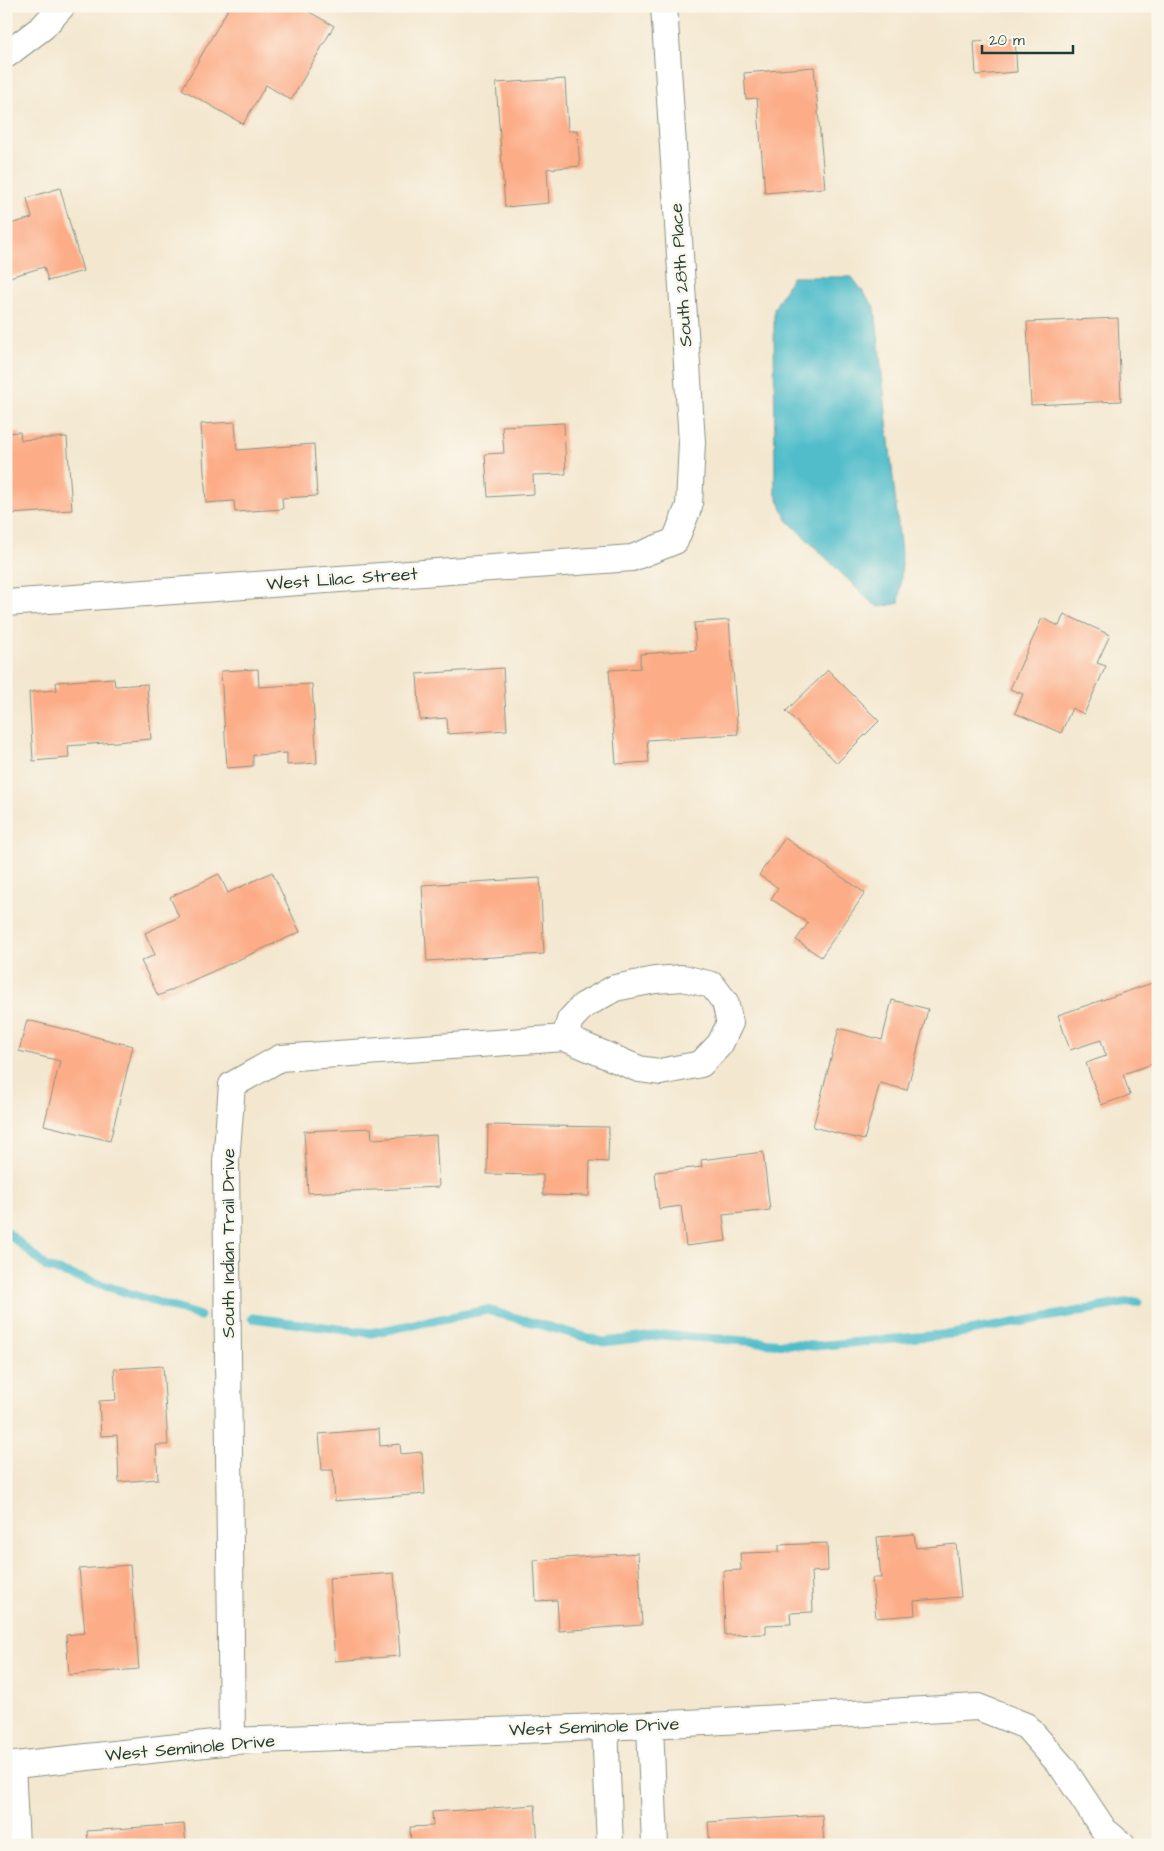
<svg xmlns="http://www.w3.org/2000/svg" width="1164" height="1851" font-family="'Architects Daughter',sans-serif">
  <rect width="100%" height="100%" fill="#fbf7ec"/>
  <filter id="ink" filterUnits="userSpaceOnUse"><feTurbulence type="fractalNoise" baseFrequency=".02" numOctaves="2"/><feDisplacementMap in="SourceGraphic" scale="10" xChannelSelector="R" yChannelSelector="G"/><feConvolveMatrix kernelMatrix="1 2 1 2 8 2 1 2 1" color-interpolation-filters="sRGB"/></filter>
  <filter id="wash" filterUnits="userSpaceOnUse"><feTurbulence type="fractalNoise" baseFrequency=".0096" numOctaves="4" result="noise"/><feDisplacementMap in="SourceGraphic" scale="20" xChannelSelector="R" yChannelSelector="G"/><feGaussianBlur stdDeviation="1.12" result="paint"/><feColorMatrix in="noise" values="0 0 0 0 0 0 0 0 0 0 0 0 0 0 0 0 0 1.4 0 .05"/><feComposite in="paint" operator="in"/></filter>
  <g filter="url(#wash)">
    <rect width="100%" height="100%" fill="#f3e7cf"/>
    <path fill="#51bdcb" stroke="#387d80" d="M792,277H852L875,308L902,563L899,603L880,607L872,603L787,520L775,492L774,309Z"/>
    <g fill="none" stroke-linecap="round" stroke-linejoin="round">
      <path stroke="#51bdcb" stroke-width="9" d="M6,1231L46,1267L200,1316
        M252,1318L371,1333L487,1310L603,1342L664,1335L814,1346L953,1334L1124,1303L1138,1302"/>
    </g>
    <g id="blocks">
      <path fill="#fcac86" d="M224,6H299L334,26L291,100L266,85L243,124L182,89L228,9Z
        M1015,39L1017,72L976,75L974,41Z
        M814,67L825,188L765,193L757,98L746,99L744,73Z
        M565,79L568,131L577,130L580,166L547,169L549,203L505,207L496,83Z
        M60,188L83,271L48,281L44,267L6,278V225L32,218L27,198Z
        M1118,318L1121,401L1031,405L1027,322Z
        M235,422L237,450L314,444L317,496L282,498L283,509L235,512L234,501L206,503L201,424Z
        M564,423L566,474L533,475L534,494L488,497L485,454L504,453L502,426Z
        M20,432L21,440L67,437L72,510L10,514L11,524H6V433Z
        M1064,614L1110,635L1097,663L1106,666L1084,714L1072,708L1061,733L1015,713L1023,694L1010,689L1042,618L1059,626Z
        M729,620L738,734L647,740L649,762L616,764L609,670L640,668V654L696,650L694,623Z
        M503,668L507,730L448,734L447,718L420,720L417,674Z
        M258,669L259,687L312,684L317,763L287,765V753L253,755V766L227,768L221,671Z
        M828,670L879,721L837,763L786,711Z
        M114,678L115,686L147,684L151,739L68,746L69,758L33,761L29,692L57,690L56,682Z
        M785,838L865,893L821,957L796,940L808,923L771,899L778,888L759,875Z
        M272,872L300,932L158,996L141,961L155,955L145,933L179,917L170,897L219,874L228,893Z
        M540,878L544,954L427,961L422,885Z
        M1158,981V1062L1123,1074L1130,1095L1101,1105L1086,1063L1106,1056L1101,1040L1070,1050L1058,1015Z
        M892,1000L928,1009L907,1090L880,1083L864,1140L813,1127L839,1028L882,1040Z
        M27,1020L133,1046L110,1141L44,1125L60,1061L19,1051Z
        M488,1125L609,1127L608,1162L590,1161L589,1196L543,1195V1175L487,1174Z
        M371,1128L372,1139L436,1135L439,1187L308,1193L304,1131Z
        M763,1152L770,1210L723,1215L726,1241L686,1246L681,1206L659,1209L655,1172L702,1167L701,1160Z
        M163,1366L168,1445H156L158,1479L119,1482L117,1435L101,1436L99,1401L116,1400L114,1369Z
        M379,1429L380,1446L400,1444L401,1454L422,1452L425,1494L335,1501L333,1470H322L319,1434Z
        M914,1534L916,1548L956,1544L961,1597L914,1601L915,1615L876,1618L872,1578H881L877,1537Z
        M827,1543L828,1571L811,1572L813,1612L790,1613L791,1624L766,1625V1634L725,1635L723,1571L741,1570L740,1553L779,1552V1545Z
        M638,1553L642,1625L559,1631L557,1600L536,1601L534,1560Z
        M130,1565L139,1669L69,1675L66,1635L85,1633L79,1569Z
        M394,1573L400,1656L335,1661L329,1578Z
        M535,1805L538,1845H411L410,1827L433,1826L432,1812Z
        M822,1815L824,1845H710L708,1822Z
        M184,1824L186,1845H88L87,1831Z"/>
    </g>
  </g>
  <g filter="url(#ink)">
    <use href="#blocks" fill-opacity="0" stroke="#899282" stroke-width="1"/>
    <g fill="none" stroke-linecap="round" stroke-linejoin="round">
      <defs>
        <path id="minor" d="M6,55L43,27L62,6
          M6,603L632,558L675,541L689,506L692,442L664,6
          M650,1725L655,1845
          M605,1726L610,1845
          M232,1741L226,1162L232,1085L280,1058L565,1038L639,1069L660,1072L701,1064L720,1044L730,1023L725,1002L712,985L683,978L655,980L615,988L583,1006L570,1020L565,1038
          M6,1766L232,1741L650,1725L978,1707L1026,1726L1063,1768L1104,1830L1122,1845
          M12,1766L16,1845"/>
      </defs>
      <use href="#minor" stroke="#899282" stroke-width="28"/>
      <use href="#minor" stroke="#fff" stroke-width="26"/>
    </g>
  </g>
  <g text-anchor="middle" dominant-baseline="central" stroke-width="5" stroke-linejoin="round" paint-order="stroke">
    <g font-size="18" fill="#1f3d34" stroke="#fbf7ec">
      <text transform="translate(681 275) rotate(-94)">South 28th Place</text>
      <text transform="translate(342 579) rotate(-4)">West Lilac Street</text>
      <text transform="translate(228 1243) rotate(-90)">South Indian Trail Drive</text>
      <text transform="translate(594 1727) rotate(-2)">West Seminole Drive</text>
      <text transform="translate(190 1748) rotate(-5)">West Seminole Drive</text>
    </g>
  </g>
  <rect width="1164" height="1851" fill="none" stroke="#fbf7ec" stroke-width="25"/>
  <path d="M982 45v8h91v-8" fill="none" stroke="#1f3d34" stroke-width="2.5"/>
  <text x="989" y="45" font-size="15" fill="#1f3d34" stroke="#fbf7ec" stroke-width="4" paint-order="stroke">20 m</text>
</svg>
